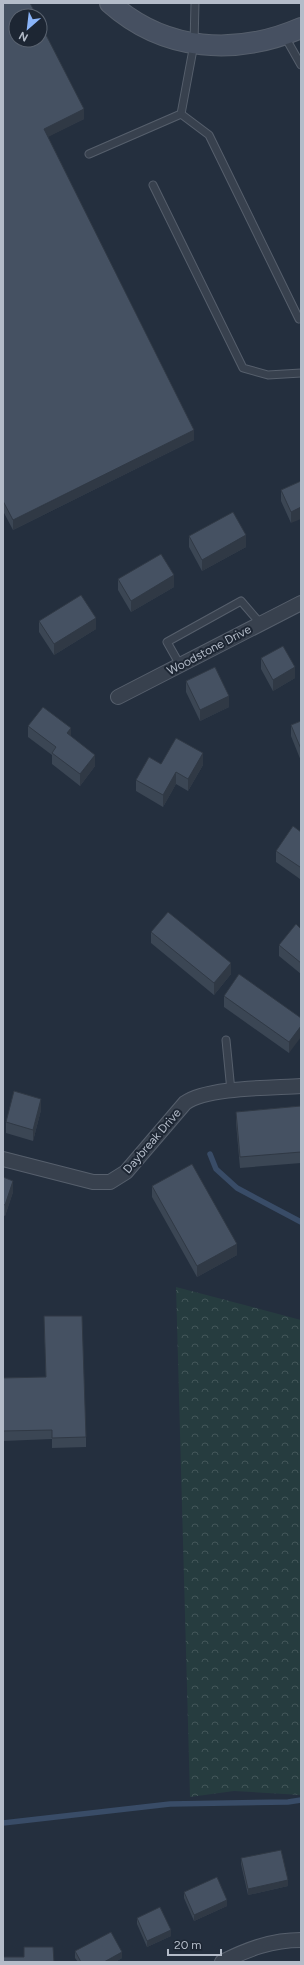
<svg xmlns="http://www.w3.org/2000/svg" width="304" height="1965" font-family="Figtree,sans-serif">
  <defs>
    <pattern id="forest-crowns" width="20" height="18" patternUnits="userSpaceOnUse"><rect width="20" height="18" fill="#263c3f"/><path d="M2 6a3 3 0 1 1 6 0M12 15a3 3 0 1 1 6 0" fill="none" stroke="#435659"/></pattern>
  </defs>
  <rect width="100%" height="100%" fill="#242f3e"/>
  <path fill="url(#forest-crowns)" d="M176,1287L301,1320V1795L234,1791L190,1797Z"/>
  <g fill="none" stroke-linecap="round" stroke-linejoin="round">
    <path stroke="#394c67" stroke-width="5.5" d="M210,1154L216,1169L237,1188L301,1222
      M3,1823L170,1804L288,1802L301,1800"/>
    <defs>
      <path id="lane" d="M195,3L194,44L181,114L209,135L299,319
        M284,35L301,65
        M89,154L181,114
        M153,185L243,368L268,375L301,373
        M180,665L167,642L241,601L260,623
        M226,1040L231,1091"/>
      <path id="street" d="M118,697L301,603
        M3,1159L93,1182H110L126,1172L185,1103C207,1087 272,1088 301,1086
        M222,1962C248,1949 272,1940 301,1940"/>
      <path id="secondary" d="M110,3C165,52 236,56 301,28"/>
    </defs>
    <use href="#lane" stroke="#565f6c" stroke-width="9"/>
    <use href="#street" stroke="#565f6c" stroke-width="16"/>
    <use href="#secondary" stroke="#565f6c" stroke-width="22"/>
    <use href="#lane" stroke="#38414e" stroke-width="7"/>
    <use href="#street" stroke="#38414e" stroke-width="14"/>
    <use href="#secondary" stroke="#465061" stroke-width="20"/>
  </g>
  <path fill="#3b4654" d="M3,3L84,119L47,137L194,440L13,530L3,511Z
    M301,481L291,523L281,501V490Z
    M189,536L246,547L202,571L189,547Z
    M118,579L174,587L131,612L118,590Z
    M39,621L96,629L54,655L39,632Z
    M261,658L295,678L273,691L261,669Z
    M186,681L229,707L200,721L186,692Z
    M301,721V761L291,736V725Z
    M28,726L71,736L95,766L80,786L52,764V755L28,737Z
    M161,764L203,765L188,791L176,784L163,807L136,791V780Z
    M301,832V878L300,879L276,862V851Z
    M301,929V974L279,956V945Z
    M151,932L231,974L214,995L151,943Z
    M224,996L301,1018L289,1053L224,1007Z
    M301,1106V1163L240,1168L236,1123V1112Z
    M41,1110L33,1141L6,1133V1122Z
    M3,1177L13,1192L5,1216L3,1215Z
    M152,1186L237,1255L197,1277L152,1197Z
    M44,1316L86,1437V1447L52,1448V1439L3,1441V1378L46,1377Z
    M241,1858L288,1886L248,1895L241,1864Z
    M184,1892L227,1906L194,1921L184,1898Z
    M137,1918L171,1936L147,1947L137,1924Z
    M75,1951L122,1958L115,1962H78L75,1958Z"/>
  <path fill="#303945" d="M84,109V119L44,139V129Z
    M194,430V440L13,530V520Z
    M301,507V519L291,523V512Z
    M246,535V547L202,571V560Z
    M174,575V587L131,612V601Z
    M96,618V629L54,655V644Z
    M295,667V678L273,691V680Z
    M229,696V707L200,721V710Z
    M71,728V740L67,733Z
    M203,753V765L188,791V779Z
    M95,755V766L80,786V774Z
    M176,772V784L163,807V795Z
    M301,866V878L300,879V867Z
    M231,963V974L214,995V983Z
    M301,1026V1037L289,1053V1042Z
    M41,1099V1110L33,1141V1130Z
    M13,1181V1192L5,1216V1205Z
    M237,1244V1255L197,1277V1266Z
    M288,1880V1886L248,1895V1889Z
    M227,1900V1906L194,1921V1915Z
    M171,1930V1936L147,1947V1941Z
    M122,1952V1958L115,1962H104Z"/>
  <path fill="#455162" stroke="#303945" d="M3,3H30L37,16H16V40H40V23L84,109L44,129L194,430L13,520L3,501Z
    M301,481V507L291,512L281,490Z
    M233,512L246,535L202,560L189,536Z
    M161,554L174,575L131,601L118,579Z
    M81,595L96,618L54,644L39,621Z
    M283,646L295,667L273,680L261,658Z
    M215,667L229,696L200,710L186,681Z
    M43,707L71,728L67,733L95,755L80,774L52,753L56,747L28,726Z
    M301,721V749L291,725Z
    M176,738L203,753L188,779L176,772L163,795L136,780L149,757L161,764Z
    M293,826L301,832V866L300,867L276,851Z
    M168,912L231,963L214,983L151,932Z
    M296,924L301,929V963L279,945Z
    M239,974L301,1018V1026L289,1042L224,996Z
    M14,1091L41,1099L33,1130L6,1122Z
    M301,1106V1152L240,1157L236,1112Z
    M192,1164L237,1244L197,1266L152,1186Z
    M3,1177L13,1181L5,1205L3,1204Z
    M44,1316H82L86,1437L52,1438V1430L3,1431V1378L46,1377Z
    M281,1850L288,1880L248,1889L241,1858Z
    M217,1877L227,1900L194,1915L184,1892Z
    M160,1907L171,1930L147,1941L137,1918Z
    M111,1932L122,1952L104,1962H81L75,1951Z
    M24,1947H53L54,1962H3V1957H24Z"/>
  <g text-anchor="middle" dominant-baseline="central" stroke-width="4" stroke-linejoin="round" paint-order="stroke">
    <g font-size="12" fill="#b4bcc9" stroke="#1d2633">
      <text transform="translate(209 650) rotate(-28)">Woodstone Drive</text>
      <text transform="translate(152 1141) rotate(-49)">Daybreak Drive</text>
    </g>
  </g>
  <rect width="304" height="1965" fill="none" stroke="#b4bcc9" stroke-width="8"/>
  <g transform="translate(28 28) rotate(208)"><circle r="19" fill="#1d2633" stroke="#59626f"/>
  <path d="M0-3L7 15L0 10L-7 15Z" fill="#8ab4f8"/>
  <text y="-6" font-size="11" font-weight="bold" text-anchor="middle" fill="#b4bcc9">N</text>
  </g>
  <path d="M168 1949v6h53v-6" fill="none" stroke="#b4bcc9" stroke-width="2"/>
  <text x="174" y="1949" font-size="12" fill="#b4bcc9" stroke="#1d2633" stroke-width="3" paint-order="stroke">20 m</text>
</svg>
